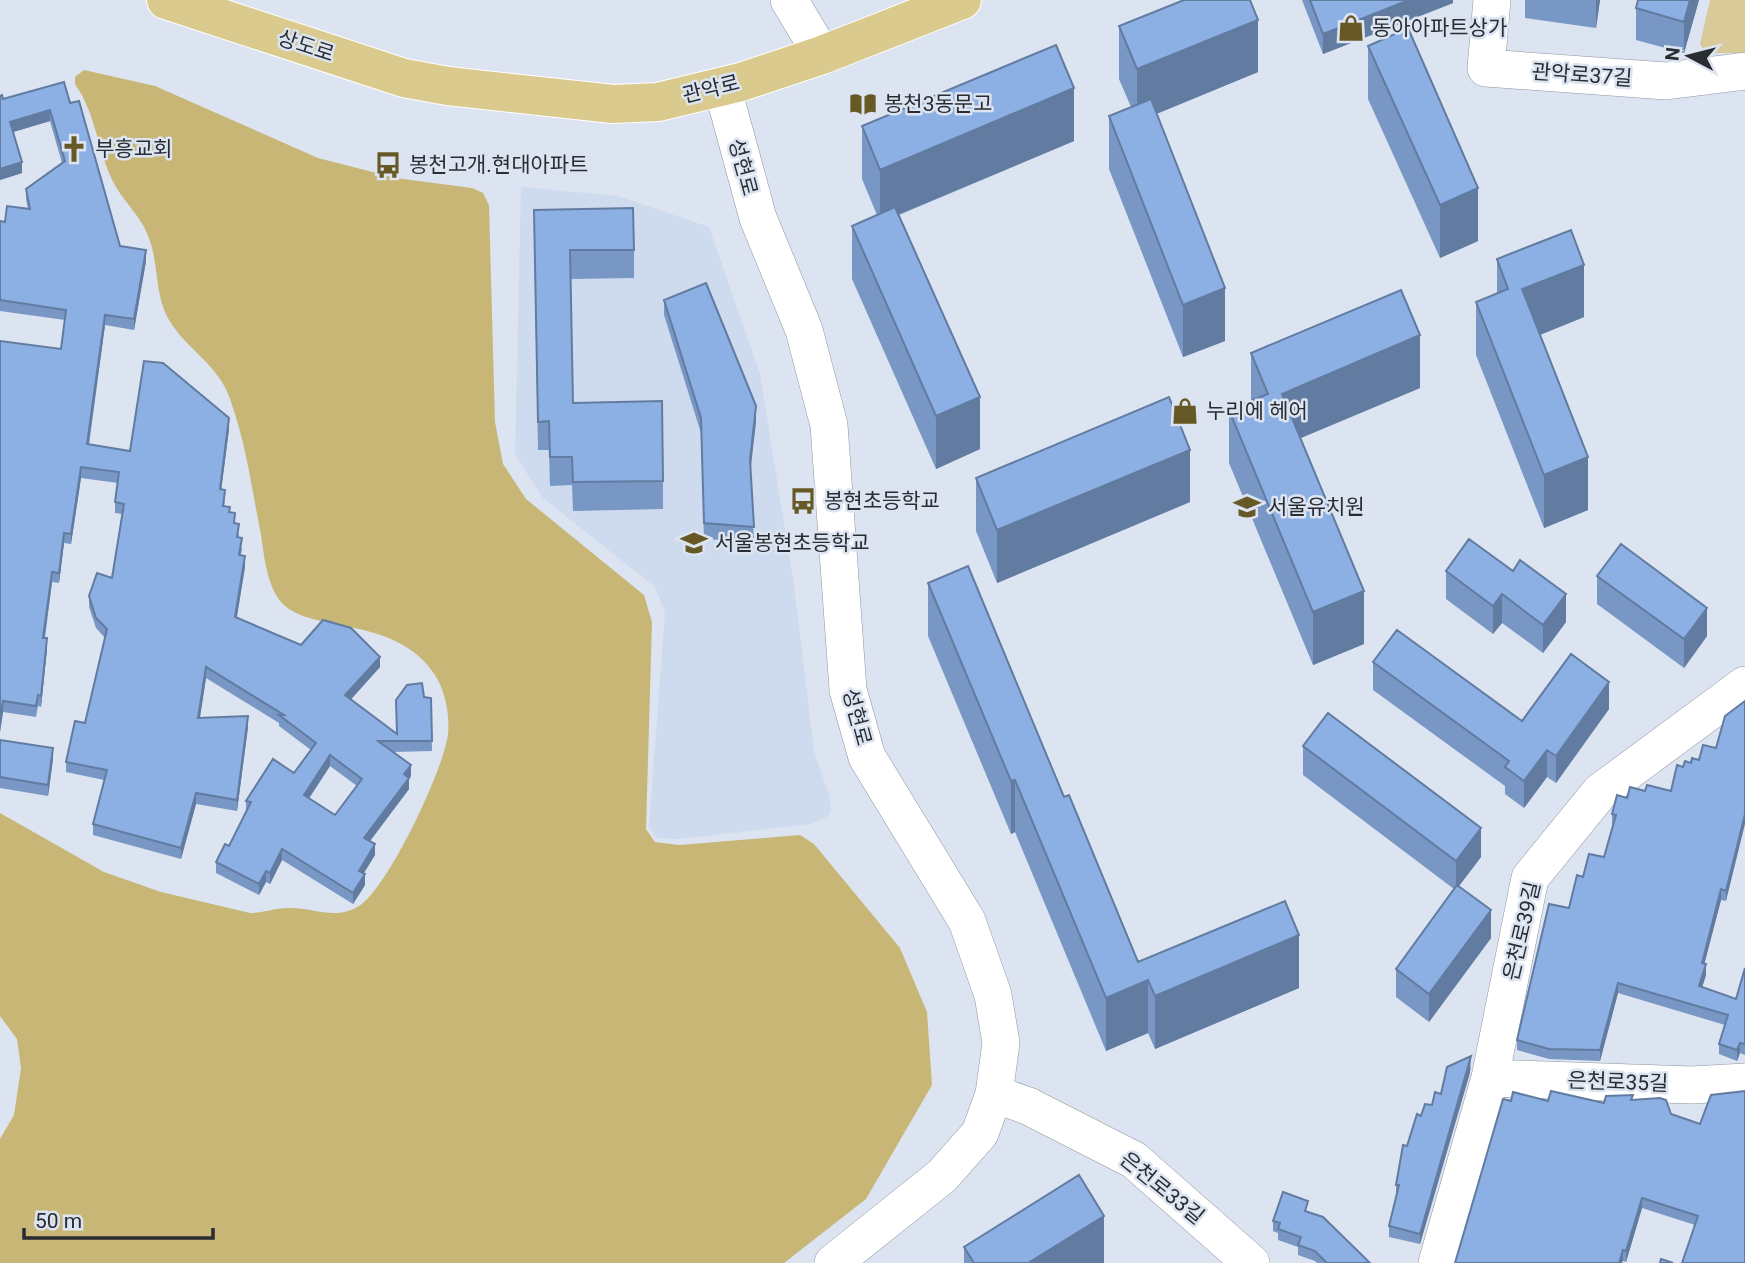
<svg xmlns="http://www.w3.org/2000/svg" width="1745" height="1263" font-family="Roboto,'Noto Sans KR',sans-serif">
  <rect width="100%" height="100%" fill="#dce4f1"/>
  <path fill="#cedaed" d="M521,187L618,196L709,227L760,374L794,585L814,751L829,795L831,812L828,816L810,824L678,839L657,838L649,827L665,612L655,587L543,498L515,455Z"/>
  <path fill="#d9cb99" d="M1710,0H1745V53H1705L1700,44Z"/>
  <path fill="#c8b677" d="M84,70L155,86L318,158L396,178L472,188L483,193L489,205L495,422L503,464L526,499L644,595L652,622L646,829L655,842L679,845L800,835L814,844L900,948L927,1012L932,1085L866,1199L784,1263H0V1139L14,1115L21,1068L17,1039L0,1016V813L104,872L161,892L250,913C264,913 274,908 288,908C313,907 335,921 359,906C388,888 444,769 448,734C450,714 445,691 435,675C393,610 299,638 276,595C266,577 264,555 261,535C252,490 246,443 230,399C219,365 186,349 169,320C156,298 158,268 151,244C144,219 128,207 116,187C97,154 98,117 75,84V77Z"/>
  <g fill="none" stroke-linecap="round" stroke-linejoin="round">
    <defs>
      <path id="minor" d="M789,0L822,55
        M1492,0L1486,68L1666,81L1745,71
        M722,86L758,218L804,330L829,425L848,690L867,757L967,921L993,995L1001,1043L994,1094L980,1133L942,1176L833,1263
        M1490,1078L1692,1085L1745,1082
        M994,1094L1028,1106L1134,1160L1251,1263
        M1437,1263L1490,1078L1530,878L1600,792L1745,685"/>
      <path id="major" d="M166,0L404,78L448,86L613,104L658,102L741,82L822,55L962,0"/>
    </defs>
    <use href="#minor" stroke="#8e96a1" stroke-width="38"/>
    <use href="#major" stroke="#fff" stroke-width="40"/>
    <use href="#minor" stroke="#fff" stroke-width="37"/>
    <use href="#major" stroke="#daca8d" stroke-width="38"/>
  </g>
  <path fill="#7897c4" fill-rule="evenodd" d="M1302,0H1453V3L1323,54Z
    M1525,0H1600L1596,28L1525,18Z
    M1699,0L1684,53L1636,40V8Z
    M1119,26L1258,72L1156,114L1225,341L1183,357L1109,169V116L1131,107L1119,79Z
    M1368,46L1478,241L1440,258L1368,99Z
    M0,96L3,99L70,103L120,246L146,261L134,330L105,325L89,445L130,451L229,429L221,489L225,500L224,506L230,512L235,523L239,535L238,538L242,549L241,555L245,567L237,617L301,645L380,667L351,699L396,734L424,697L431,698L432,751L393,752L411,776L409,779V789L370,841L375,855L363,874L365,885L353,904L282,860L270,884L266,882L259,895L216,873V862L229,846L246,812V801L294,773L311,750L279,726V723L206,678L200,718L248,727L237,811L196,804L181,859L93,835V824L104,780L66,772V762L85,723L105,638L96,628L89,607V596L112,578L122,514L115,513V502L118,483L81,478L71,544L64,543L59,583L52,582L45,638L47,649L41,707L38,706L36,717L3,712L0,732V341L61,349L65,320L0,311V221L5,222L28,209L26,199V189L62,163L50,121L13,132L22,173L0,180ZM330,766L357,786L335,815L309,798Z
    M862,126L1074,141L899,215L980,449L936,469L852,279V226L877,215L862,179Z
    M534,239L634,250V278L571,279L573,403L663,481V509L573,511L572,485L550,486L549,450H538Z
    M1497,259L1584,317L1540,335L1588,510L1544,528L1476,355V302L1497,294Z
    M664,300L756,421L750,470L754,542L704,539L701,433L664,315Z
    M1251,353L1420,388L1300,438L1364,644L1313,665L1229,463V410L1251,401Z
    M976,478L1190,502L997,583L976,531Z
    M1446,571L1566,622L1543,653L1502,623L1493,634L1446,599Z
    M1597,576L1707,636L1684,668L1597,604Z
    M928,583L1064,797L1138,962L1299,988L1155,1049L1148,1033L1106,1051L1015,832L1011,834L928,636Z
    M1373,662L1522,721L1609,709L1556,783L1547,777L1524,808L1505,794V786L1373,690Z
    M1745,701L1726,901L1721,900L1704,964L1706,975L1702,987L1736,999L1745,968V1055L1740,1053L1737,1061L1719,1054V1044L1725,1025L1618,993L1600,1061L1549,1059L1517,1050V1040L1569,908L1583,877L1604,857L1613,825H1612V814L1627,798L1645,791H1671L1683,767L1699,760L1716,748Z
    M0,740L53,759L48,796L0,788Z
    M1303,746L1481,857L1459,886L1491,938L1429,1022L1396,997V969L1454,889L1303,775Z
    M1471,1067L1420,1244L1389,1237V1226L1396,1195V1185L1421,1116Z
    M1745,1091L1695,1225L1642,1208L1626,1262L1623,1261L1511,1101L1604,1103L1633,1100L1700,1124Z
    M1273,1221L1370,1263H1317L1315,1261L1298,1255V1247L1278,1240V1233L1273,1231Z
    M964,1247L1104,1263H964Z"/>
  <path fill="#627ba0" d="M1409,0H1453V3L1323,54V34Z
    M1596,0H1600L1596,28Z
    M1690,0H1699L1684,53V22Z
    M1258,20V72L1137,122V69Z
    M1074,88V141L880,222V170Z
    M50,110V121L10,133V122Z
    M22,162V173L0,180V169Z
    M1478,188V241L1440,258V205Z
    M146,250V261L134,330V319Z
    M1584,265V317L1522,342V289Z
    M1225,288V341L1183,357V305Z
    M105,315V325L87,455V444Z
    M1420,335V388L1282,446V394Z
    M980,397V449L936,469V416Z
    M756,406V421L750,475V460Z
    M229,418V429L220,500V489Z
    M1190,450V502L997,583V530Z
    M1588,457V510L1544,528V475Z
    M81,467V478L71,544V534Z
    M64,533V543L59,583V573Z
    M245,556V567L235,627V617Z
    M52,572V582L43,648V638Z
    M1364,591V644L1313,665V612Z
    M1502,594V623L1493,634V606Z
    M1566,594V622L1543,653V625Z
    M1707,608V636L1684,668V639Z
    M47,638V649L41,707V696Z
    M380,657V667L345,706V695Z
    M206,667V678L198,729V718Z
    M1609,682V709L1556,783V756Z
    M3,701V712L0,732V721Z
    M248,716V727L237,811V800Z
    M53,748V759L48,796V785Z
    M1547,750V777L1524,808V781Z
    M330,755V766L304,806V795Z
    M411,765V776L409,779V789L364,849V838Z
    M1015,780V832L1011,834V781Z
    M196,793V804L181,859V848Z
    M1745,814V824L1726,901V891Z
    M1481,828V857L1456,890V861Z
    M375,844V855L359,881V871Z
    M282,849V860L270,884V873Z
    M266,871V882L259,895V884Z
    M365,874V885L353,904V893Z
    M1721,889V900L1702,973V963Z
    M1491,910V938L1429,1022V994Z
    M1299,935V988L1155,1049V996Z
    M1706,964V975L1699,997V986Z
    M1148,980V1033L1106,1051V998Z
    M1618,983V993L1600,1061V1050Z
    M1740,1043V1053L1737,1061V1050Z
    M1471,1056L1470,1073L1420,1244V1234Z
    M1642,1198V1208L1626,1262V1251Z
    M1104,1216V1263H1028Z
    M1623,1250V1261L1622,1263H1619Z"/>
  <path fill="#8cb0e4" stroke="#627ba0" stroke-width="2" fill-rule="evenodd" d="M1184,0H1250L1258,20L1137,69L1119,26Z
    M1310,0H1409L1323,34Z
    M1638,0H1690L1684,22L1636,8Z
    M1408,28L1478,188L1440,205L1368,46Z
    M1056,45L1074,88L880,170L862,126Z
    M64,82L70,103L79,101L120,246L146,250L134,319L105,315L87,444L130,451L144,361L163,363L229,418L220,489L225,490L223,506L230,507L229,512L235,513L234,523L239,524L237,537L242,538L239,555L245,556L235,617L301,645L323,620L351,628L380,657L345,695L397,734L396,700L407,685L422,683L424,697L431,698L432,741H378L411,765L404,774L409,778L364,838L375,844L359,871L365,874L353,893L282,849L270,873L266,871L259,884L216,862L225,844L229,846L251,802L246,801L273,759L294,773L316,743L279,715H284L206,667L198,718L248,716L237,800L196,793L181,848L93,824L107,770L66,762L75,721L85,723L107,629L96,618L89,596L97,573L112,578L124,504L115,502L119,472L81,467L71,534L64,533L59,573L52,572L43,638H47L41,696L38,695L36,706L3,701L0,721V341L61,349L66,310L0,300V221L5,222L7,206L30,209L26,189L65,161L50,110L10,122L22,162L0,169V96L2,95L3,99ZM330,755L362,779L335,815L304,795Z
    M1151,99L1225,288L1183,305L1109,116Z
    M895,207L980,397L936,416L852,226Z
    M633,208L634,250H570L573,403L662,401L663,481L573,482L572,457H550L549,421L538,422L534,210Z
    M1571,230L1584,265L1522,289L1588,457L1544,475L1476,302L1508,289L1497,259Z
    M706,283L756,406L750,460L754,527L704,523L701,418L664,300Z
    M1401,290L1420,335L1282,394L1364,591L1313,612L1229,410L1268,394L1251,353Z
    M1169,397L1190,450L997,530L976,478Z
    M1469,539L1513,571L1520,560L1566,594L1543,625L1502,594L1493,606L1446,571Z
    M1621,544L1707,608L1684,639L1597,576Z
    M968,566L1064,797L1069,795L1138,962L1285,901L1299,935L1155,996L1148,980L1106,998L1015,780L1011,781L928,583Z
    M1397,630L1522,721L1571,654L1609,682L1556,756L1547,750L1524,781L1505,767L1509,761L1373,662Z
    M1745,701V814L1726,891L1721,889L1702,963L1706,964L1699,986L1736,999L1745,968V1044L1740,1043L1737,1050L1719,1044L1728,1015L1618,983L1600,1050L1549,1049L1517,1040L1549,904L1569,908L1577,875L1583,877L1589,854L1604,857L1616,815L1612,814L1617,795L1627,798L1630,787L1645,791L1647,785L1671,791L1677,765L1683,767L1685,761L1691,763L1692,758L1699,760L1703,745L1716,748L1725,716Z
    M1328,713L1481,828L1456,861L1303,746Z
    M0,740L53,748L48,785L0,777Z
    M1457,885L1491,910L1429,994L1396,969Z
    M1471,1056L1420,1234L1389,1226L1399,1185H1396L1403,1145L1407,1146L1417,1114L1421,1116L1425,1104L1432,1105L1435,1092L1441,1094L1447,1067Z
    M1551,1091L1604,1103L1606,1096L1633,1095L1631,1100L1660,1098L1666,1100L1671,1114L1700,1124L1711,1095L1745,1091V1263H1682L1698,1216L1642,1198L1626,1251L1623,1250L1619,1263H1455L1503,1099L1511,1101L1513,1092L1548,1101Z
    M1079,1175L1104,1216L1028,1263H974L964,1247Z
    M1283,1192L1308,1201L1305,1211L1323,1217L1370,1263H1327L1315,1251L1298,1245L1301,1237L1278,1229L1280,1223L1273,1221Z
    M1661,1259L1673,1263H1660Z"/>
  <defs>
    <symbol id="shop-bare" viewBox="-9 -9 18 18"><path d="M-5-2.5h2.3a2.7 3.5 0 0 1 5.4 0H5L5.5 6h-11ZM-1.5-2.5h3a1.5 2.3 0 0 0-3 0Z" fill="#675926" stroke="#dce4f1" stroke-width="2.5" paint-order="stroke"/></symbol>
    <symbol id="library-bare" viewBox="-9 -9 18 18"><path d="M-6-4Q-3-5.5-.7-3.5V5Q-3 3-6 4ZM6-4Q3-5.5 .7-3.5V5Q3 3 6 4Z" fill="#675926" stroke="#dce4f1" stroke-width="2.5" paint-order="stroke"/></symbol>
    <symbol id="church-bare" viewBox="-9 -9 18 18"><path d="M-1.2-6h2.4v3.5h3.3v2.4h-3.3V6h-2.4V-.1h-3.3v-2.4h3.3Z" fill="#675926" stroke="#dce4f1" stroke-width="2.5" paint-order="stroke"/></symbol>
    <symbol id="bus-bare" viewBox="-9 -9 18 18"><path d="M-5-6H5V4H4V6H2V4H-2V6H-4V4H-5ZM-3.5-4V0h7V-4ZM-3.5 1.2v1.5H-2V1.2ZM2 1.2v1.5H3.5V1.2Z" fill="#675926" stroke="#dce4f1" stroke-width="2.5" paint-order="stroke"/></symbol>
    <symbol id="school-bare" viewBox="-9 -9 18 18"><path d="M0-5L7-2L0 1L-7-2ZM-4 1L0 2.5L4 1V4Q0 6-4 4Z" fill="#675926" stroke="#dce4f1" stroke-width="2.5" paint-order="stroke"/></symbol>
  </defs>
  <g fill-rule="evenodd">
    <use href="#shop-bare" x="1332" y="9" width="38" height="38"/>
    <use href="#library-bare" x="844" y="85" width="38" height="38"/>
    <use href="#church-bare" x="55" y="130" width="38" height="38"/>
    <use href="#bus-bare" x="369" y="146" width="38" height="38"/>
    <use href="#shop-bare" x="1166" y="392" width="38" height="38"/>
    <use href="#bus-bare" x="784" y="482" width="38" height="38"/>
    <use href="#school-bare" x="1228" y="488" width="38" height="38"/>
    <use href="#school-bare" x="675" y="524" width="38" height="38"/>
  </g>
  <g text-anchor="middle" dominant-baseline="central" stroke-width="5" stroke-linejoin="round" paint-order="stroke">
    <g font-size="21" fill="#292c31" stroke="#dce4f1" text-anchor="start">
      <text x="1372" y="28">동아아파트상가</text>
      <text x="884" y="104">봉천3동문고</text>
      <text x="95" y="149">부흥교회</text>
      <text x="409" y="165">봉천고개.현대아파트</text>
      <text x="1206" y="411">누리에 헤어</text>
      <text x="824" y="501">봉현초등학교</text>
      <text x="1268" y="507">서울유치원</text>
      <text x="715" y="543">서울봉현초등학교</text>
    </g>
    <g font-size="21" fill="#292c31" stroke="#dce4f1">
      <text transform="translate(306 46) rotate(18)">상도로</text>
      <text transform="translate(1582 75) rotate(4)">관악로37길</text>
      <text transform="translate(711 89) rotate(-14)">관악로</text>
      <text transform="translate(743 167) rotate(75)">성현로</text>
      <text transform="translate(857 717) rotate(75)">성현로</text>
      <text transform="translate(1522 931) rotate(-77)">은천로39길</text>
      <text transform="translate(1618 1082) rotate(2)">은천로35길</text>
      <text transform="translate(1162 1188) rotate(39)">은천로33길</text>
    </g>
  </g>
  <g transform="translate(1689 56) rotate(277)" stroke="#dce4f1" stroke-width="5" paint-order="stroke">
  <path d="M0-5L12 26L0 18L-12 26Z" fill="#292c31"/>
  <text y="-10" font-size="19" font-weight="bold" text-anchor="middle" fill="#292c31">N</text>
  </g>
  <path d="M24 1228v10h189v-10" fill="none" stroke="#292c31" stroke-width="3.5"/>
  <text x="35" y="1228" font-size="21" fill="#292c31" stroke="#dce4f1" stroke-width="5" paint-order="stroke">50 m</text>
</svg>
